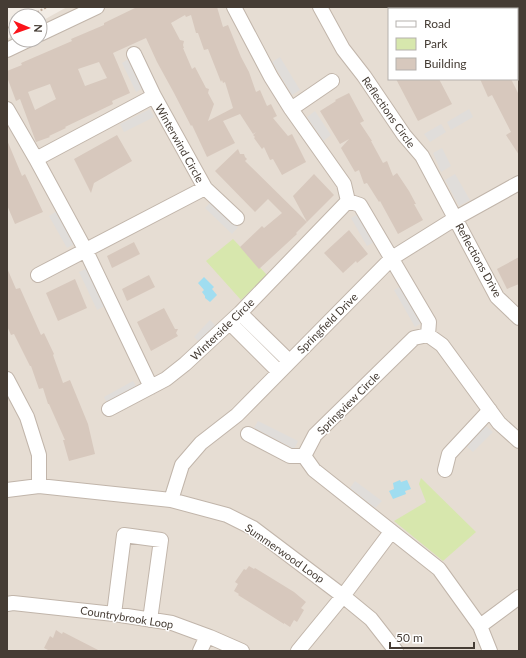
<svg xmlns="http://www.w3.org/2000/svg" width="526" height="658" font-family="Lato,sans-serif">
  <rect width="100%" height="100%" fill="#f2ece5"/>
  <path fill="#e6ddd3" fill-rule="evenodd" d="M67,7H519V651H7V39L16,34V40H40V22ZM389,9H517V79H389Z"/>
  <path fill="#d7e7ad" d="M233,239L267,275L241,300L206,261Z
    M421,478L476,532L443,561L394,521L426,502L419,484Z"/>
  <path fill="#e0ddda" d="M280,57L300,90L292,95L272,62Z
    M130,58L145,87L136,92L122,63Z
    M150,109L154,117L124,132L120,124Z
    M469,109L473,117L451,130L447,122Z
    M315,111L331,135L323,141L307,117Z
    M441,124L446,132L430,142L424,134Z
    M442,148L451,166L441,172L433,153Z
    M455,174L470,200L459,206L445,180Z
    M212,201L238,227L232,234L205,208Z
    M57,211L75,244L67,248L49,216Z
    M360,213L376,241L367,246L351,218Z
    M88,268L105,306L97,310L79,272Z
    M403,285L423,322L415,327L394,290Z
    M210,320L217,327L200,343L194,337Z
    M133,381L138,389L108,405L104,397Z
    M258,421L298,441L294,449L254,428Z
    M486,426L493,432L473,452L466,446Z
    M355,481L382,501L375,508L350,488Z"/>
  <path fill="#a0ddf0" d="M204,277L214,287L212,289L217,295L210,302L205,298V296L202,292L204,290L198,283Z
    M400,480L401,482L407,480L411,489L405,491L406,494L393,499L389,491L394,489L393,483Z"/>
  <path fill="#d7c8bd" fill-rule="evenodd" d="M137,7H217L223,27L228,25L241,57L249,72L256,92L260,90L267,106L271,104L277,116L273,118L288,136L292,134L306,162L282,175L273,159L270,160L264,147L262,149L254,138L255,137L253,135L256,132L253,134L240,114L223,121L235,143L207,157L192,125L191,126L174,93L157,62L146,38L113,53L130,93L112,101L113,104L65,127L66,128L49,136L50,137L36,142L20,99L16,101L7,77V71L22,65L21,63L72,41L71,39L104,25V23ZM185,15L186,17L191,15L196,33H198L204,50L208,49L221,82L222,80L223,83L225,82L233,108L208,121L214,104L208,93L209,89L206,88L195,67L192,69L183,48H184L183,45L184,41L180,40L171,23ZM99,62L107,78L85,86L78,69ZM50,84L56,99L35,110L28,92Z
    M396,79H439L452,104L418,121Z
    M480,79H511L519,95V155L506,135L511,132L492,95L488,97Z
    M349,93L364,121L360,123L372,141H371L383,163L387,161L393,176L397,173L409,191L416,204H414L423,220L398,234L380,201L379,202L367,183L364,184L359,170L355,172L341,148L349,139L340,144L320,111L336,101L335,100Z
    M117,135L132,161L94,183L91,193L74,159Z
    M7,140L22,176L25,174L43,212L15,224L7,205Z
    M238,149L240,154H244L245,157L247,159L245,161L307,222L296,233L297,234L259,269L240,247L262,226L264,228L282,213L268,199L255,212L215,171Z
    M314,174L334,195L307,222L293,196Z
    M349,230L368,254L357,263L356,261L343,273L324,253Z
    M134,242L140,254L112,268L107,256Z
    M519,257V284L507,289L497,269Z
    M7,268L16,289L20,288L41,335L44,333L54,354L53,355L63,383L70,380L88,424L95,454L69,461L63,440H65L49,404H48L43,388L39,389L31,366H30L14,334L11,335L7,326Z
    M149,275L155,287L127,301L122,289Z
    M75,279L87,308L58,321L46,293Z
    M164,308L175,329H178L176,333L178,336L151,351L137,322Z
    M249,566L254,569L255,568L294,592L306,602L301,608L304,610L297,622L294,620L290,627L284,623V624L238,595L239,594L234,591L238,584L235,582L244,569L246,570Z
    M56,630L62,634L63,632L100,651H50L44,648L50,636L53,638Z"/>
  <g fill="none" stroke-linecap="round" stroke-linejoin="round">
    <defs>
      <path id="minor" d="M320,7L343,49L364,76L404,135L422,156L497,297L519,318
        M40,34L97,7
        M7,50L28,40
        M134,54L154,96L205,188L237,218
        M7,109L36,159L86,251L151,387
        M291,109L332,81
        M36,159L154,96
        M348,201L360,205L429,322L428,335
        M38,275L205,188
        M240,313L289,361
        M230,323L279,372
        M7,379L27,417L39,455V486
        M109,409L166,379L185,364L240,313L348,201L344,184L291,109L271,77L234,7
        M248,434L290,456H304
        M304,456L315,435L414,338L428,335L442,345L499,423L519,441
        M304,456L314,470L439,569L480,626L490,651
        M445,470L449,454L490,410
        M7,490L39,486L171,500L227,515L253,528L343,596L371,619L396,651
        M171,500L182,465L201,443L237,415L392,258L456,218L519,183
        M7,604L13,603L114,614L172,623L210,637L242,651
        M114,614L124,535L161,540L150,620
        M480,626L519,597
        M200,651L207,636
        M298,651L343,596L391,532"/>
    </defs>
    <use href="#minor" stroke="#c1b5aa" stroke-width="16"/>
    <path stroke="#c0ab99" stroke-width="2" stroke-dasharray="2 2" stroke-linecap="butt" d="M30,16L47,7
      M7,28L16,23"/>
    <use href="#minor" stroke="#fff" stroke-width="14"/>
  </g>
  <g text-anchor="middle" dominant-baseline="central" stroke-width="3" stroke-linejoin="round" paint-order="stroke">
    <g font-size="11" fill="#453c34" stroke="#fff">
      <text transform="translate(389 112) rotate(55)">Reflections Circle</text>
      <text transform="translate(180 143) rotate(61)">Winterwind Circle</text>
      <text transform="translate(479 260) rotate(61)">Reflections Drive</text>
      <text transform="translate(327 323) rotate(-45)">Springfield Drive</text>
      <text transform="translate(222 329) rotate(-44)">Winterside Circle</text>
      <text transform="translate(348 403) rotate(-45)">Springview Circle</text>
      <text transform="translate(285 553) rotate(35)">Summerwood Loop</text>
      <text transform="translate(127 617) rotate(9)">Countrybrook Loop</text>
    </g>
  </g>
  <rect width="526" height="658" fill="none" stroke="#453c34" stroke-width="16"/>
  <rect x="388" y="8" width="130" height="72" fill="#ffffff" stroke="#b5b1ae"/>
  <rect x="396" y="21" width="20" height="6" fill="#ffffff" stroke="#b5b1ae"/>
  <text x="424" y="28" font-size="12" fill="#453c34">Road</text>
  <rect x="396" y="38" width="20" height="12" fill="#d7e7ad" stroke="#b5b1ae"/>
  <text x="424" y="48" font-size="12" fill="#453c34">Park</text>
  <rect x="396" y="58" width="20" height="12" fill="#d7c8bd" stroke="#b5b1ae"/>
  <text x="424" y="68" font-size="12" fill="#453c34">Building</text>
  <g transform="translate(28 28) rotate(92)"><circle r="19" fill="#ffffff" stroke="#b5b1ae"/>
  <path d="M0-3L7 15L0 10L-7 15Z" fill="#fb141a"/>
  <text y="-6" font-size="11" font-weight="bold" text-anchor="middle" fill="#453c34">N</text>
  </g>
  <path d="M390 642v6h84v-6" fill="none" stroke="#453c34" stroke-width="2"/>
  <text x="396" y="642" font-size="12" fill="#453c34" stroke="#ffffff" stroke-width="3" paint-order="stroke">50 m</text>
</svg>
